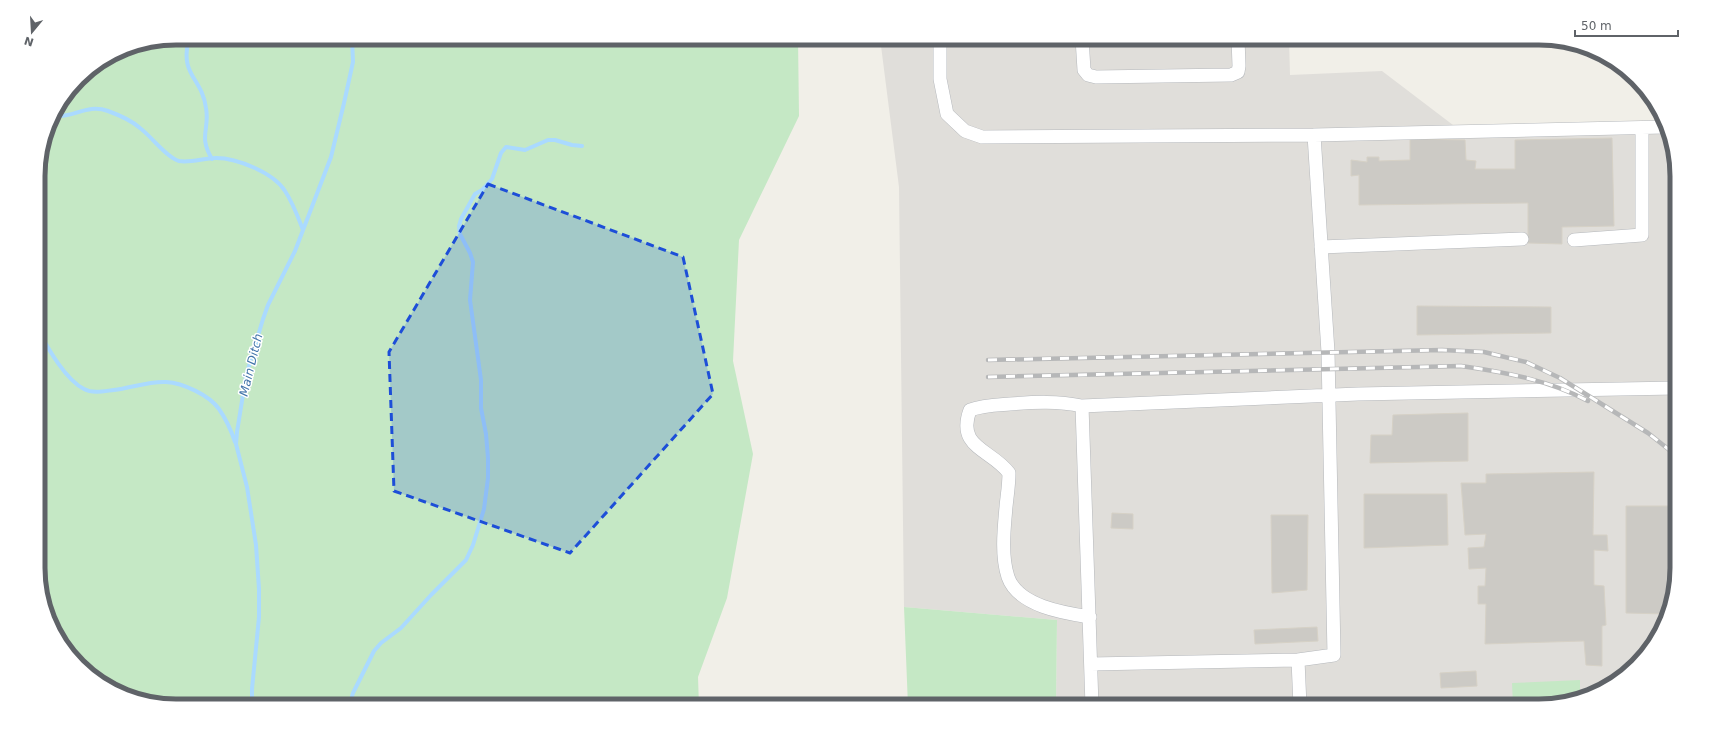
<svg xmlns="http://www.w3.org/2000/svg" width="1715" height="744" font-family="'DejaVu Sans',sans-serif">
  <rect width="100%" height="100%" fill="#f1efe8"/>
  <path fill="#e0deda" d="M880,38H1289L1290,75L1382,71L1453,125L1663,126L1676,158L1677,568L1667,621L1623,678L1584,699L1548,706H1056L1057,620L904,607L899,187Z"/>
  <path fill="#c5e8c5" d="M176,38H798L799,116L739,240L733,361L753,454L727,598L698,677L699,706H176L123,696L67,652L39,586L38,167L52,115L85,72L123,48Z
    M904,607L1057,620L1056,706H908Z
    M1580,680V699L1548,706H1513L1512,683Z"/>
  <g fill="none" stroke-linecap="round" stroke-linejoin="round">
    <path stroke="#aadaff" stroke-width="4" d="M189,38C179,76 202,77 206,108C210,129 198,136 212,159
      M52,116C74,119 86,103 108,111C119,115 131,120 140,128C151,136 167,158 179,161C191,163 204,158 216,158C237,158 274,173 285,191C293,203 298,217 303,230
      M39,332C49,350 66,380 84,389C93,394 105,391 114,390C131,388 149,381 166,382C183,383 209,395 219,409C226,419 231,430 235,442
      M252,706V689L259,617V589L256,545L247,487L236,444L237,432L246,376L263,319L268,305L295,251L331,157L344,103L353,62L352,38
      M349,706L353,693L374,651L381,643L401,628L431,595L466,560L473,545L484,509L488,478V458L486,434L481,408V380L470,300L473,262L470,253L460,234L459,226L461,219L475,194L482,190L492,179L501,153L506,147L525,150L548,140H555L572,145L582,146"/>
  </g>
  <path fill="#cccac5" stroke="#d6d1c6" d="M1612,138L1614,226L1562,227V244L1528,243V203L1359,205V175L1351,176V160L1367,162V157H1379V161L1410,160V139L1465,140L1466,160L1476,161L1475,169H1515V140Z
    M1417,306L1551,307V333L1417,335Z
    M1468,413V461L1370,463L1371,435H1392L1393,415Z
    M1594,472L1593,535H1607L1608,551L1594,550V585L1604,586L1606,625L1602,626V666L1586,665L1584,641L1485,644L1486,604H1478V586H1485L1486,568L1469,569L1468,548L1484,547L1486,534L1465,535L1461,483H1486V474Z
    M1364,494H1447L1448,545L1364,548Z
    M1626,506H1670V605L1668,614L1626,613Z
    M1112,513L1133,514V529L1111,528Z
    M1271,515H1308L1307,590L1272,593Z
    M1317,627L1318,641L1255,644L1254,630Z
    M1476,671L1477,686L1441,688L1440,673Z"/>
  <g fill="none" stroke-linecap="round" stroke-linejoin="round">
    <defs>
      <path id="minor" d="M940,38V79L947,114L965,131L982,137L1314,135L1663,127
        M1082,38L1084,70L1088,75L1096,77L1231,75L1238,72L1239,66L1238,38
        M1574,240L1642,235V128
        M1321,247L1522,239
        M1082,406C1058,401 1035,402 1010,404C996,405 983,405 970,410C956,448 991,449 1009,473C1009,485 1007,496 1006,507C1004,529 1001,556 1008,577C1018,606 1064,613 1090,617
        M1091,664L1298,660
        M1092,706L1082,406L1358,394L1676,388
        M1300,706L1298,660L1334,655L1328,352L1314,135"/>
    </defs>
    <use href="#minor" stroke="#b5b8bc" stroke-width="14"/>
    <use href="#minor" stroke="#fff" stroke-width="13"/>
    <defs>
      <path id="rail" d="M988,360L1442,350L1484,352L1526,362L1560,378L1648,433L1677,456
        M988,377L1461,366C1504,372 1549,380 1588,401"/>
    </defs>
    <use href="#rail" stroke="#b6b7b8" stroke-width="4.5"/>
    <use href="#rail" stroke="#fff" stroke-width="3" stroke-dasharray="9" stroke-linecap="butt"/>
  </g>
  <path fill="#1d4ed8" fill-opacity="0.2" stroke="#1d4ed8" stroke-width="3" stroke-dasharray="8 5" stroke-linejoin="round" d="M488,184L683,257L713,394L570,553L394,491L389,352Z"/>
  <g text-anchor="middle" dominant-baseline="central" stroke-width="3" stroke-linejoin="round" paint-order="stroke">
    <g font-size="12" font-style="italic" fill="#4174aa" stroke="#fff">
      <text transform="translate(251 365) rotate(-76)">Main Ditch</text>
    </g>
  </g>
  <path d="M0 0H1715V744H0ZM176 45H1539A131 131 0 0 1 1670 176V568A131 131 0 0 1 1539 699H176A131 131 0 0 1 45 568V176A131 131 0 0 1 176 45Z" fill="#fff" fill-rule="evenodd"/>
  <path fill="none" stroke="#5f6368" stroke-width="5" d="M176 45H1539A131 131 0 0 1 1670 176V568A131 131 0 0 1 1539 699H176A131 131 0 0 1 45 568V176A131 131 0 0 1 176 45Z"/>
  <g transform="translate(32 32) rotate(198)" stroke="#ffffff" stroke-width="3" paint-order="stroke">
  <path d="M0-3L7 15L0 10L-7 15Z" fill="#5f6368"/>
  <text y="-6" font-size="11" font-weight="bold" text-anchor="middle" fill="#5f6368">N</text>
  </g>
  <path d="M1575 30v6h103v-6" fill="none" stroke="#5f6368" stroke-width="2"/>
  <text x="1581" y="30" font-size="12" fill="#5f6368" stroke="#ffffff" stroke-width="3" paint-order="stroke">50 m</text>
</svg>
